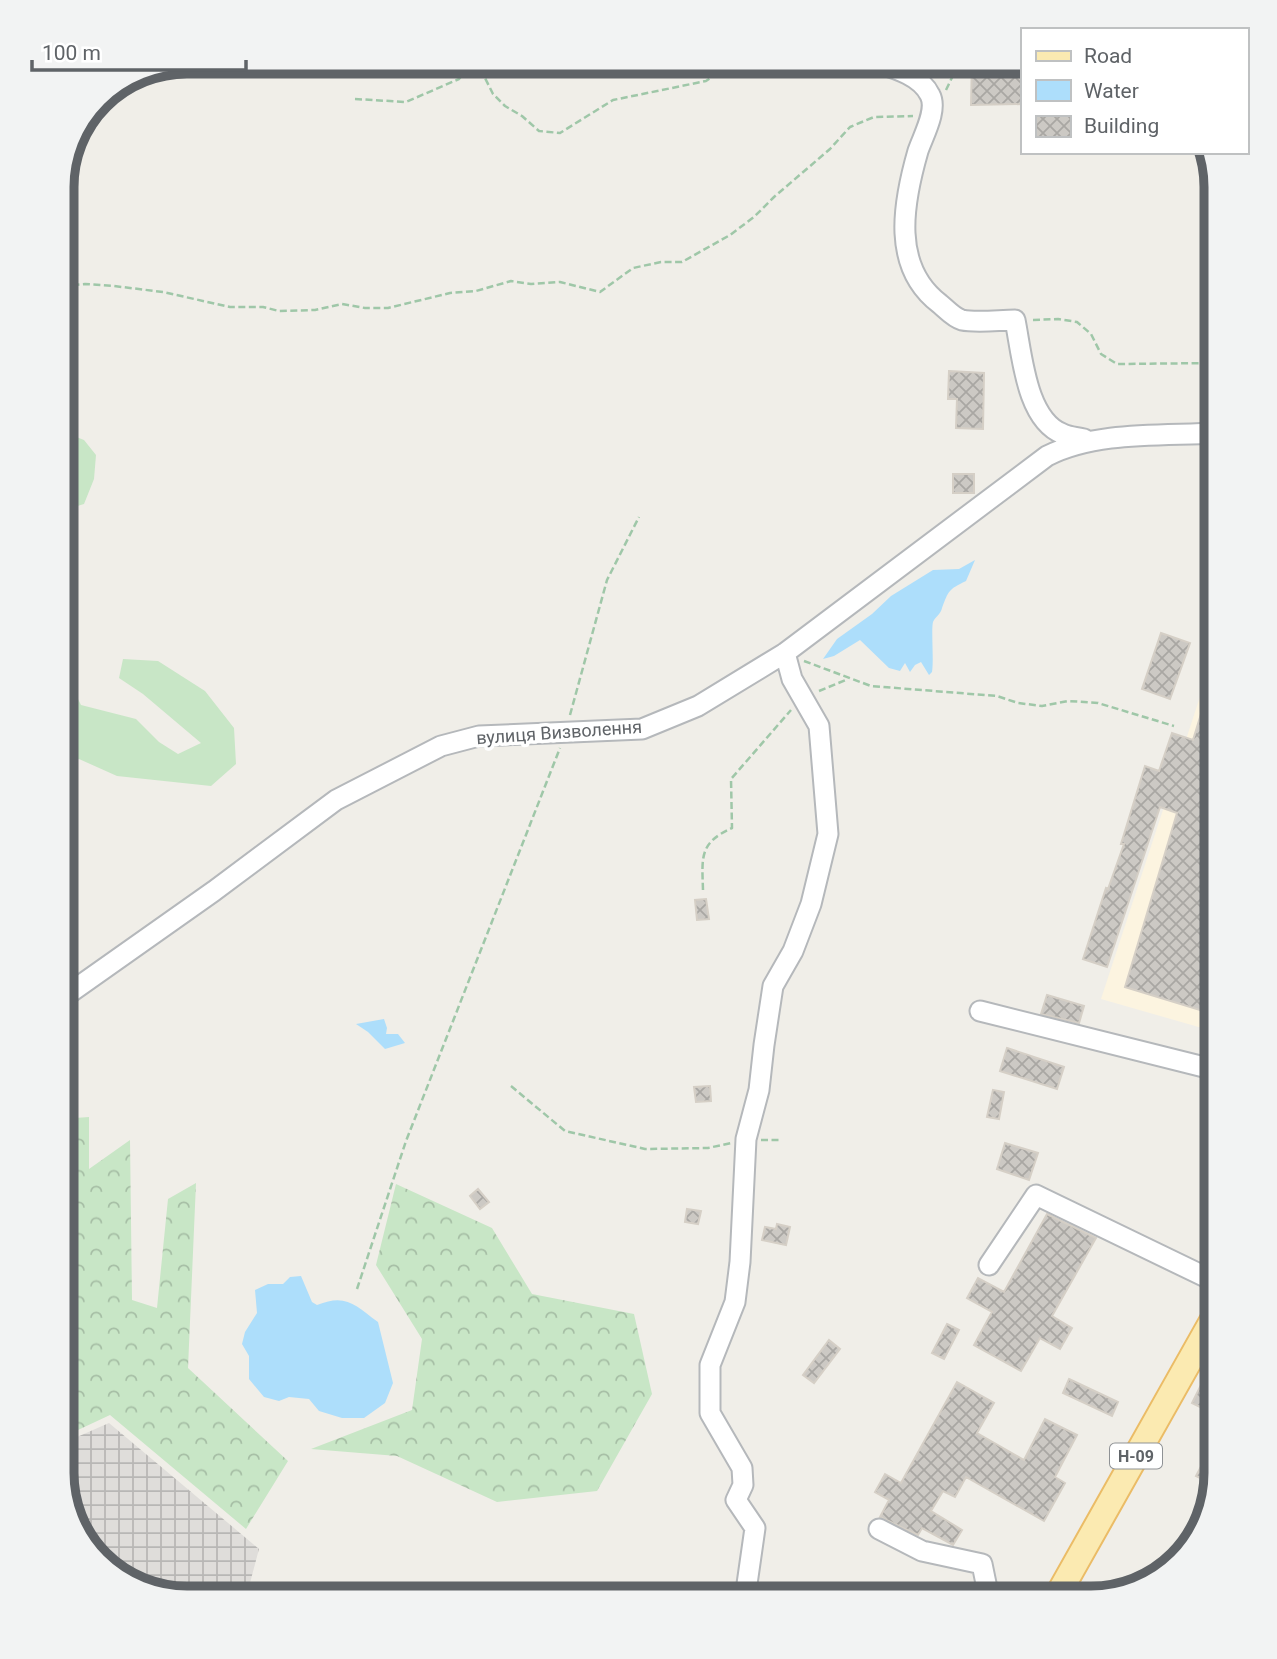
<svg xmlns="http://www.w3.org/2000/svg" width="1277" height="1659" font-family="Roboto,sans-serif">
  <defs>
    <pattern id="industrial-grid" width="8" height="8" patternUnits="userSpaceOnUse" patternTransform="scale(1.75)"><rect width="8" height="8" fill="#dfddda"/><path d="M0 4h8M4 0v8" fill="none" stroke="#b8b7b5"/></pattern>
    <pattern id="forest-crowns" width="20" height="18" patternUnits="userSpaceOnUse" patternTransform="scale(1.75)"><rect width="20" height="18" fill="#c8e6c6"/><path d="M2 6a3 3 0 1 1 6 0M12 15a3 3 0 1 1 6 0" fill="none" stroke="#a6bea5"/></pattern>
    <pattern id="building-cross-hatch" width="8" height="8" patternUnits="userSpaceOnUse" patternTransform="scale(1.75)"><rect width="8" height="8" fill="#ccc9c4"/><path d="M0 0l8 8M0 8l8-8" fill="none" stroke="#a9a7a3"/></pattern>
  </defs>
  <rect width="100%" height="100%" fill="#f0eee8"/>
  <path fill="#fcf4e0" d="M1216,648V1032L1101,999Z"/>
  <path fill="url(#industrial-grid)" d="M109,1423L259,1549L246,1598H186L129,1583L82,1542L61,1472V1444Z"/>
  <path fill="#c8e6c6" d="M61,431L84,440L96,455L94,479L84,504L61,511Z
    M123,659L158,661L205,691L234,728L236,764L211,786L117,776L79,759L61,763V673L67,677L81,705L136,719L159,742L178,754L201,743L143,694L119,678Z"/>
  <path fill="url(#forest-crowns)" d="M89,1117V1169L130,1140L132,1300L157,1308L168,1199L196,1183L188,1368L288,1461L246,1529L110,1415L63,1437L61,1434V1119Z
    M396,1184L492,1228L532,1294L634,1314L652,1394L597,1491L497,1502L397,1456L311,1449L412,1410L422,1339L376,1265Z"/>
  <path fill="#addefb" d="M975,560L966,581C948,590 949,590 942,608C941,614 935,617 933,622C931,630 934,660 932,672L929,675L921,662L915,665L910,672L905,663L900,671L889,668L860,640L834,656L823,659L837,639L872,614L891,596L933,570L959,569Z
    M384,1019L387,1028L386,1034H398L405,1043L385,1049L368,1032L356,1024Z
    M301,1276L312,1302L317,1305C346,1293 355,1305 378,1322L393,1383L385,1403L364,1418H342L319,1411L309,1399L289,1397L279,1401L264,1397L249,1379V1356L242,1344L245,1332L257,1313L255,1290L268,1284H283L290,1277Z"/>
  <path fill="url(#building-cross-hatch)" stroke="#d5cfc6" stroke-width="2" d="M972,61H1023V104L971,105Z
    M949,371L984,373L983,429L956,428L957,399H948Z
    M953,474H974V493H953Z
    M1161,633L1190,643L1170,699L1142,689Z
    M1213,675L1216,676V1015L1125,987L1177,813L1160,807L1107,967L1083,959L1106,888L1108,889L1124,844H1121L1145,766L1159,771L1172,733L1193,740Z
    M706,899L709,919L697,920L695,900Z
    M1047,995L1084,1006L1079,1023L1041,1014Z
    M1007,1048L1064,1067L1057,1089L1000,1071Z
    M710,1086L711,1101L696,1102L694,1087Z
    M993,1090L1004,1092L999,1119L987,1117Z
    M1005,1143L1038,1153L1029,1180L997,1169Z
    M478,1189L489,1202L480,1209L470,1196Z
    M687,1209L701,1211L698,1224L685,1222Z
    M1047,1214L1096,1238L1052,1316L1072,1328L1060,1349L1040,1338L1021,1371L974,1345L992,1312L967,1298L978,1278L1004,1292Z
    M777,1224L790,1227L786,1245L762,1240L765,1227L776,1229Z
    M947,1324L959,1330L944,1359L932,1353Z
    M829,1340L840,1349L814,1383L803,1375Z
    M1216,1355V1415L1192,1403Z
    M1069,1379L1118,1402L1112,1416L1063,1393Z
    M957,1382L994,1403L977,1433L1024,1460L1045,1419L1077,1435L1055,1477L1065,1483L1044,1521L966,1477L955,1497L943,1491L931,1511L962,1530L953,1545L922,1528L918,1535L880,1517L889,1500L875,1492L885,1474L901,1483Z
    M1216,1438V1473L1213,1484L1196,1476Z"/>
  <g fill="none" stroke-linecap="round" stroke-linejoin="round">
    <defs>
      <path id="minor" d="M871,61C890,67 920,74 930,95C938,110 923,136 918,151C903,203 891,267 940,304C946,309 954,318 962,320C976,323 1000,320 1015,320C1022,354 1026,420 1063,434C1069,437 1077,437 1084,439
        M61,999L214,891L336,800L441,746L479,736L642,729L698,706L785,653L1047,456C1096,431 1161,436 1216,433
        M980,1011L1216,1070
        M989,1265L1036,1195L1216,1282
        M879,1529L922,1551L982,1564L989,1598
        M745,1598L755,1528L736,1500L743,1485L742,1468L710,1413V1365L735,1302L740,1262L746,1139L759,1090L764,1045L773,986L793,951L811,904L828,834L819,726L792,679L785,653"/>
      <path id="major" d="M1056,1598L1216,1314"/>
    </defs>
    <use href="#minor" stroke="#b5b8bb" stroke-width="23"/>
    <use href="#major" stroke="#ebbc66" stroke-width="28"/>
    <path stroke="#9fc7a8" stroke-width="2.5" stroke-dasharray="7 3.5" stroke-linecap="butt" d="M470,65L483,74L493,94L505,106L522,116L539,131L560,133L613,100L706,81L736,61
      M946,90L960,61
      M355,99L406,102L459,79L473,61
      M62,286L85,284L114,286L163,292L230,307H263L279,311L315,310L342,304L365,308H388L450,293L476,291L511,281L531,284L560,282L600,292L633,268L661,262H682L730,235L754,217L774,197L830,149L850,127L874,117L913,116
      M1033,320L1058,319L1077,322L1091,334L1101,354L1117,364L1216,363
      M804,661L871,686L997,696L1018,703L1042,706L1068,701L1098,703L1174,726
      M819,691L848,679
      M570,715L607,580L639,517
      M703,890C702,857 699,843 732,828L731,779L791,710
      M511,1086L565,1131L645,1149L708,1148L731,1143
      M761,1140H779
      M357,1289L406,1141L560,748"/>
    <use href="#minor" stroke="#fff" stroke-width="19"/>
    <use href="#major" stroke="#fbeab1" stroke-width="24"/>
  </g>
  <g text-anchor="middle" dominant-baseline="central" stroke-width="7" stroke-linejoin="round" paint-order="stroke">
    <rect fill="#fff" stroke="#8f9295" stroke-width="2" x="1110" y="1443.5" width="52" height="25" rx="5"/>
    <g font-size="16" font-weight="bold" fill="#5f6367">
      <text x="1136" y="1456">Н-09</text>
    </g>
    <g font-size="18" fill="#5f6367" stroke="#fff">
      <text transform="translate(559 732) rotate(-4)">вулиця Визволення</text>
    </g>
  </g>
  <path d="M0 0H1277V1659H0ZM187 74H1091A113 113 0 0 1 1204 187V1473A113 113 0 0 1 1091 1586H187A113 113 0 0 1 74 1473V187A113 113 0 0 1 187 74Z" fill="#f2f3f3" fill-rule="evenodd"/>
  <path fill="none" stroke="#5f6367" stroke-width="9" d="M187 74H1091A113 113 0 0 1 1204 187V1473A113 113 0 0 1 1091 1586H187A113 113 0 0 1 74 1473V187A113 113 0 0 1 187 74Z"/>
  <rect x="1021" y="28" width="228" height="126" fill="#ffffff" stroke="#bfc1c2" stroke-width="2"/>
  <rect x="1036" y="51" width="35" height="10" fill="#fbeab1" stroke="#bfc1c2" stroke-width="2"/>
  <text x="1084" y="63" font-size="21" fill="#5f6367">Road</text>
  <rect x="1036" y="80" width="35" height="21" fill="#addefb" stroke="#bfc1c2" stroke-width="2"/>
  <text x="1084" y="98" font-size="21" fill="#5f6367">Water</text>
  <rect x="1036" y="116" width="35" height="21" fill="url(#building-cross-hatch)" stroke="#bfc1c2" stroke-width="2"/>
  <text x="1084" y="133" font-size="21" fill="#5f6367">Building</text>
  <path d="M32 60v10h214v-10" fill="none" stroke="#5f6367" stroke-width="3.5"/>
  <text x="42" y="60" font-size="21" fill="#5f6367" stroke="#ffffff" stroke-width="5" paint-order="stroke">100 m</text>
</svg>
